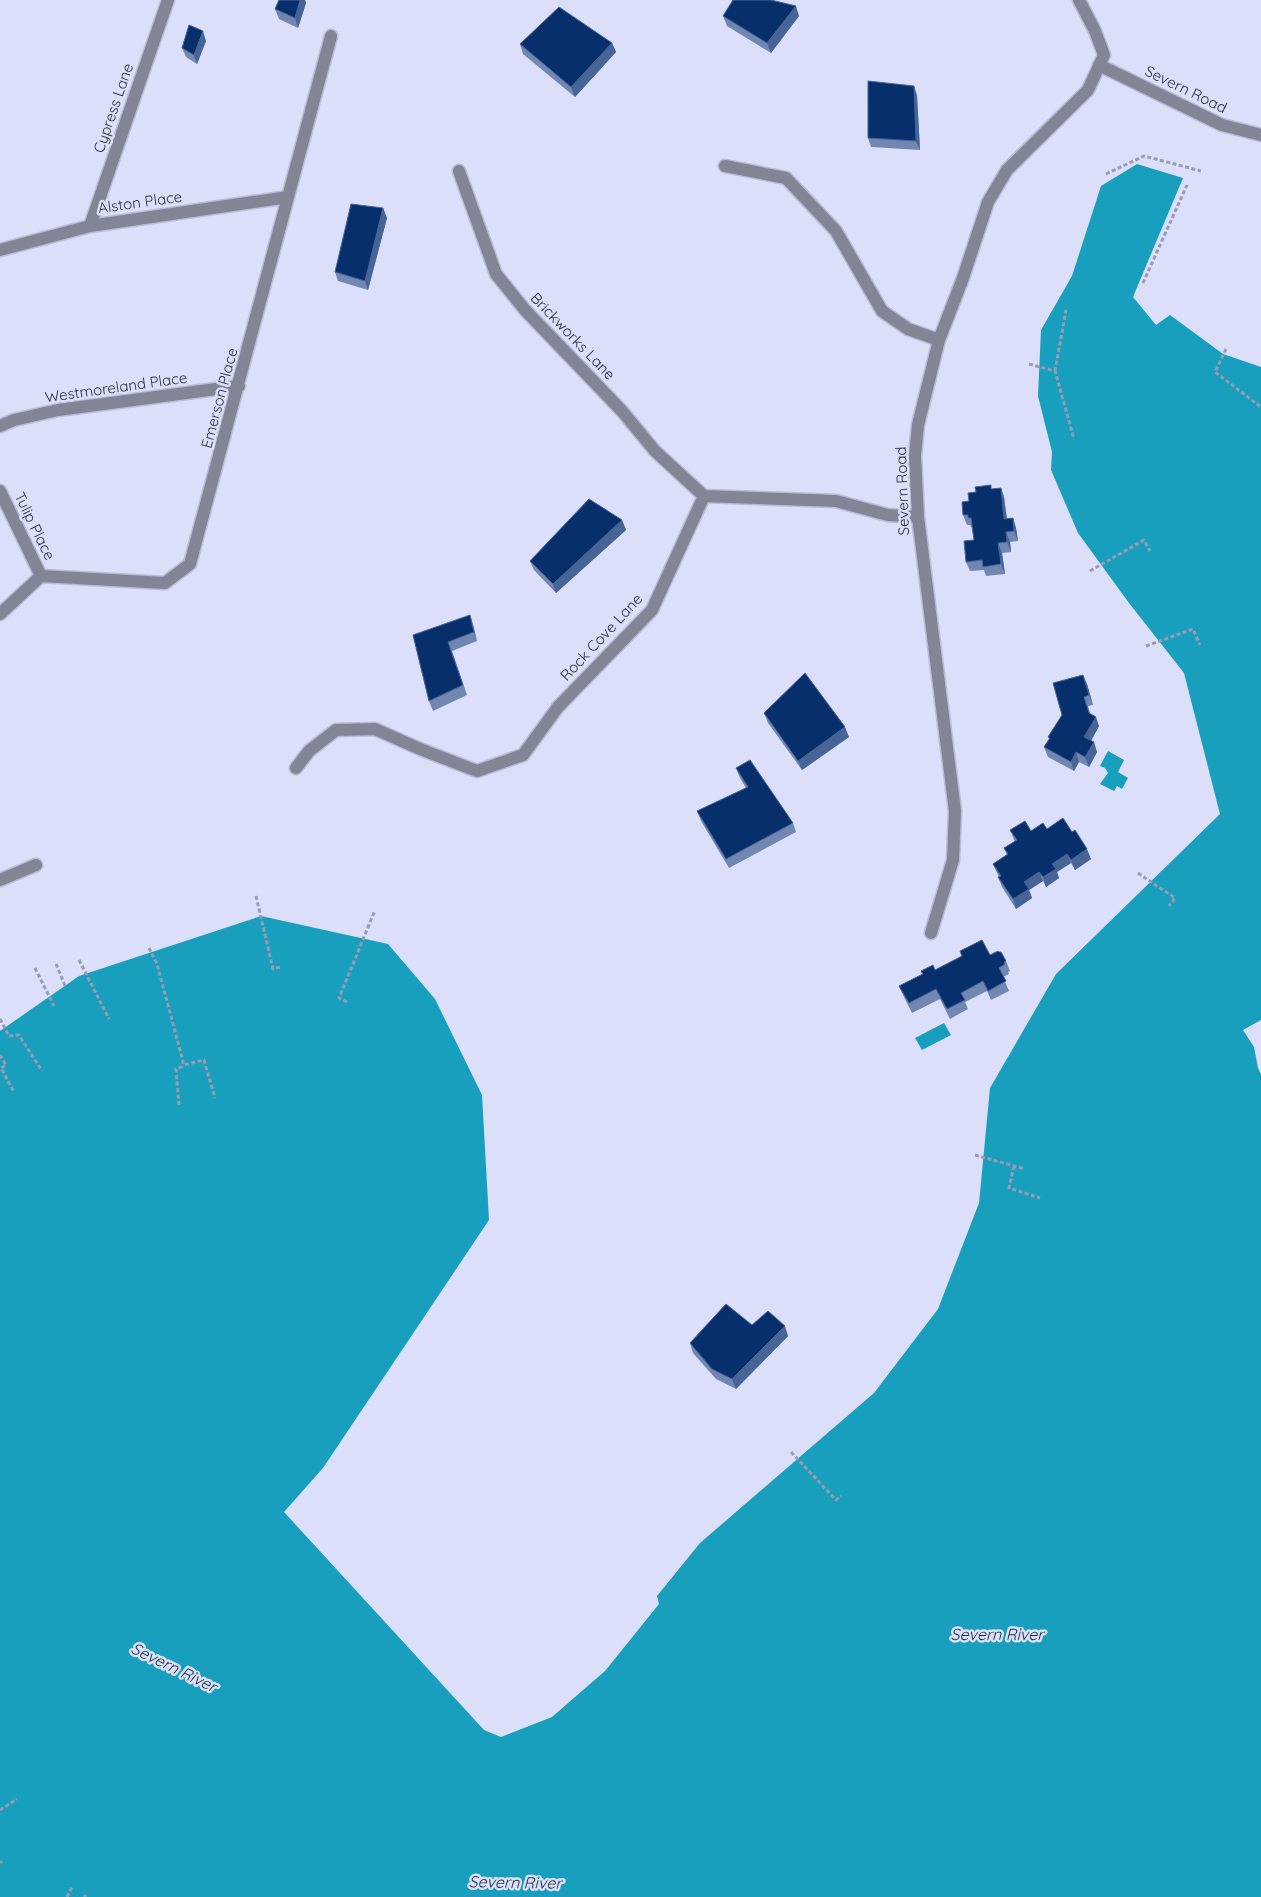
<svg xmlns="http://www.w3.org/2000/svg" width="1261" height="1897" font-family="Quicksand,sans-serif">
  <rect width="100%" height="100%" fill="#dbdff9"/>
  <path fill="#199fbe" d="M1137,164L1183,178L1133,297L1156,325L1170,315L1223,354L1261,367V1020L1243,1030L1254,1047L1258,1068L1261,1074V1897H0V1031L79,976L261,916L388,944L435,999L482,1095L489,1220L323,1468L284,1512L484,1730L501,1737L552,1717L605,1671L659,1604L657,1596L700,1543L874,1393L938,1309L979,1203L990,1088L1056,974L1220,814L1184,673L1129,603L1078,533L1051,470L1052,452L1038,396L1041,330L1072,276L1101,186Z
    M1108,751L1124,760L1118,772L1128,778L1122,789L1117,786L1114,791L1100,784L1108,773L1105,768L1100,766Z
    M944,1023L951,1035L922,1050L915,1038Z"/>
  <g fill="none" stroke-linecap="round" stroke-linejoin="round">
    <defs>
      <path id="minor" d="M1099,65L1222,125L1261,135
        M725,166L786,178L836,231L882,311L908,329L939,340
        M459,171L496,274L525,310L622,411L655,451L704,496
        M90,226L168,0
        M0,250L90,226L288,197
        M0,426L14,420L58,410L239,386
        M0,491L41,576
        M704,496L836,501L888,515L918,517
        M0,614L41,576L165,583L190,564L331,36
        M296,768L309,751L336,730L375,729L420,749L477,771L523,755L558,707L652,610L704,496
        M0,880L36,865
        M931,933L953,860L955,811L918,517L915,456L918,425L939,340L963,278L988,202L1007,170L1088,90L1104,55L1095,31L1079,0"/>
    </defs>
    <use href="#minor" stroke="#b8bcd4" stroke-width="15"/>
    <path stroke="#989bb1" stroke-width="3" stroke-dasharray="4 2.5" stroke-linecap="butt" d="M1106,174L1144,156L1201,171
      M1143,283L1187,185
      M1226,349L1215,372L1261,407
      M1029,364L1055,371L1074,439
      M1055,371L1066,310
      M1090,571L1144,540L1150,551
      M1146,646L1193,629L1200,645
      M1138,873L1175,898L1169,906
      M256,896L273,969L281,967
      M149,948L157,964L184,1065L204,1060L215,1098
      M79,960L109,1019
      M56,964L66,988
      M35,968L54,1006
      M347,1002L339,998L375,910
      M0,1019L9,1036L19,1035L42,1071
      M0,1055L6,1065L1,1068L14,1092
      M179,1105L176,1069L183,1066
      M975,1155L1025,1169
      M1014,1166L1009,1188L1040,1198
      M791,1452L836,1500L841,1496
      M0,1810L17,1799
      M0,1863L2,1861
      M67,1897L72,1887
      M84,1897L86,1895"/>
    <use href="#minor" stroke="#828596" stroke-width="12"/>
  </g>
  <path fill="#7187b2" d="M279,0H305L306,3L298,28L279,19L275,9Z
    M723,16H799L771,53L727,26Z
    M206,41L197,64L186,57L182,48Z
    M612,43L616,52L575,97L523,54L520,44Z
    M914,86L917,96L920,150L871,147L868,138Z
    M383,208L387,218L368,290L338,281L335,272Z
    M1001,488L1004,497L1007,519L1013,518L1016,528L1018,541L1010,542L1011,552L1002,553L1005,574L986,576L984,570L970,571L966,562L974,540L972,528L970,525H967L963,515L969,501L992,489Z
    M622,520L626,530L556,593L534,570L530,561Z
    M473,625L477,641L452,651L467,695L433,711L429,701L413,635Z
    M1087,684L1093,705L1088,706L1090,714L1099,726L1091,741L1097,752L1089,767L1079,762L1074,771L1048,757L1044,747L1049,739L1048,737Z
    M764,713L849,737L802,770L768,723Z
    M736,768L793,823L796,832L729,868L701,821L697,811L746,788L740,778Z
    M1047,829L1091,859L1075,870L1071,863L1057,872L1059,878L1046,887L1043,881L1029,890L1032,898L1016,909L1002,887L998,877H999L993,864L1007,855L1004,848L1015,842L1010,830L1031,831Z
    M960,951L990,955L1006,961L1010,971L1008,972L1009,974L1003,977L1009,991L991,1000L987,991L965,1002L968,1009L950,1019L940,999L912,1013L903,995L899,986L922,974L921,971L935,970L962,956Z
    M752,1325L788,1336L736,1389L716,1379L693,1353L690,1343Z"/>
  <path fill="#476496" d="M300,0H305L306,3L298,28L295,18Z
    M796,6L799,16L771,53L767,43Z
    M203,31L206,41L197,64L194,55Z
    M612,43L616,52L575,97L571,87Z
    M914,86L917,96L920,150L916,141Z
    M383,208L387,218L368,290L365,281Z
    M1001,488L1004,497L1008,529L1004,519Z
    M1013,518L1016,528L1018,541L1014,531Z
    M622,520L626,530L556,593L553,584Z
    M1006,532L1010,542L1011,552L1007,542Z
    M998,543L1002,553L1005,574L1001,564Z
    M470,615L473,625L477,641L474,632Z
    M1083,675L1087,684L1093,705L1089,695Z
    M1084,697L1093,722L1096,717L1099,726L1088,746L1084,737Z
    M845,727L849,737L802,770L798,761Z
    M1094,742L1097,752L1089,767L1085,757Z
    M1076,752L1079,762L1074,771L1071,762Z
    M1087,849L1091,859L1075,870L1071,860Z
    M1067,854L1071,863L1057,872L1059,878L1046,887L1043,877L1052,864Z
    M1039,872L1043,881L1029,890L1032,898L1016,909L1013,899L1024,882Z
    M785,1326L788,1336L736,1389L732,1379Z"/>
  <path fill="#072f6b" stroke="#476496" d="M279,0H300L295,18L275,9Z
    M733,0H771L796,6L767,43L723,16Z
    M559,7L612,43L571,87L520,44Z
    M189,25L203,31L194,55L182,48Z
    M868,81L914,86L916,141L868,138Z
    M351,204L383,208L365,281L335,272Z
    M991,485V489L1001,488L1004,519L1013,518L1014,531L1006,532L1007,542L998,543L1001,564L983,567L982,560L966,562L964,541L974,540L971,518H968V515H963L962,502L969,501L968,493L976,492L975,487Z
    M589,499L622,520L553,584L530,561Z
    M470,615L474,632L448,642L463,685L429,701L413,635Z
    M805,673L845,727L798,761L764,713Z
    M1083,675L1089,695L1084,697L1089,713L1096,717L1084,737L1094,742L1085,757L1076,752L1071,762L1044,747L1050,738L1048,737L1062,715L1053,683Z
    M750,760L793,823L726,859L697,811L748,787L736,768Z
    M1063,818L1072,832L1075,830L1087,849L1071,860L1067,854L1052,864L1056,869L1043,877L1039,872L1024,882L1029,889L1013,899L998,877L1001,876L993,864L1008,854L1004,848L1017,840L1010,830L1025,821L1031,831L1043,823L1047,829Z
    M982,940L990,955L998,951L999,952H1001L1006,961L1004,962L1005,964L999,968L1006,981L988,991L983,981L961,993L965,1000L947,1009L936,989L909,1003L899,986L923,974L921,971L933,965L935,970L962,956L960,951Z
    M726,1304L752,1325L768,1311L785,1326L732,1379L712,1369L690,1343Z"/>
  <g text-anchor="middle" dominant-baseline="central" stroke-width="5" stroke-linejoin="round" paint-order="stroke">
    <g font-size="15" fill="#2d2f3f" stroke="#dbdff9">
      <text transform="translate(1186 89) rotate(26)">Severn Road</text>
      <text transform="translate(113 108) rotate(-71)">Cypress Lane</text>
      <text transform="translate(140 202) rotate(-8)">Alston Place</text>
      <text transform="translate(573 336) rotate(46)">Brickworks Lane</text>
      <text transform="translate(116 387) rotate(-8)">Westmoreland Place</text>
      <text transform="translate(219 398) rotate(-75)">Emerson Place</text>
      <text transform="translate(902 491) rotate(-92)">Severn Road</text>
      <text transform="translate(35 526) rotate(64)">Tulip Place</text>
      <text transform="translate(601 637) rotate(-47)">Rock Cove Lane</text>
    </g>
    <g font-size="16" font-style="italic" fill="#163037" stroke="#dbdff9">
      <text x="997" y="1634">Severn River</text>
      <text transform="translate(174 1667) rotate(26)">Severn River</text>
      <text transform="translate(515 1882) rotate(1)">Severn River</text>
    </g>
  </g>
</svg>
